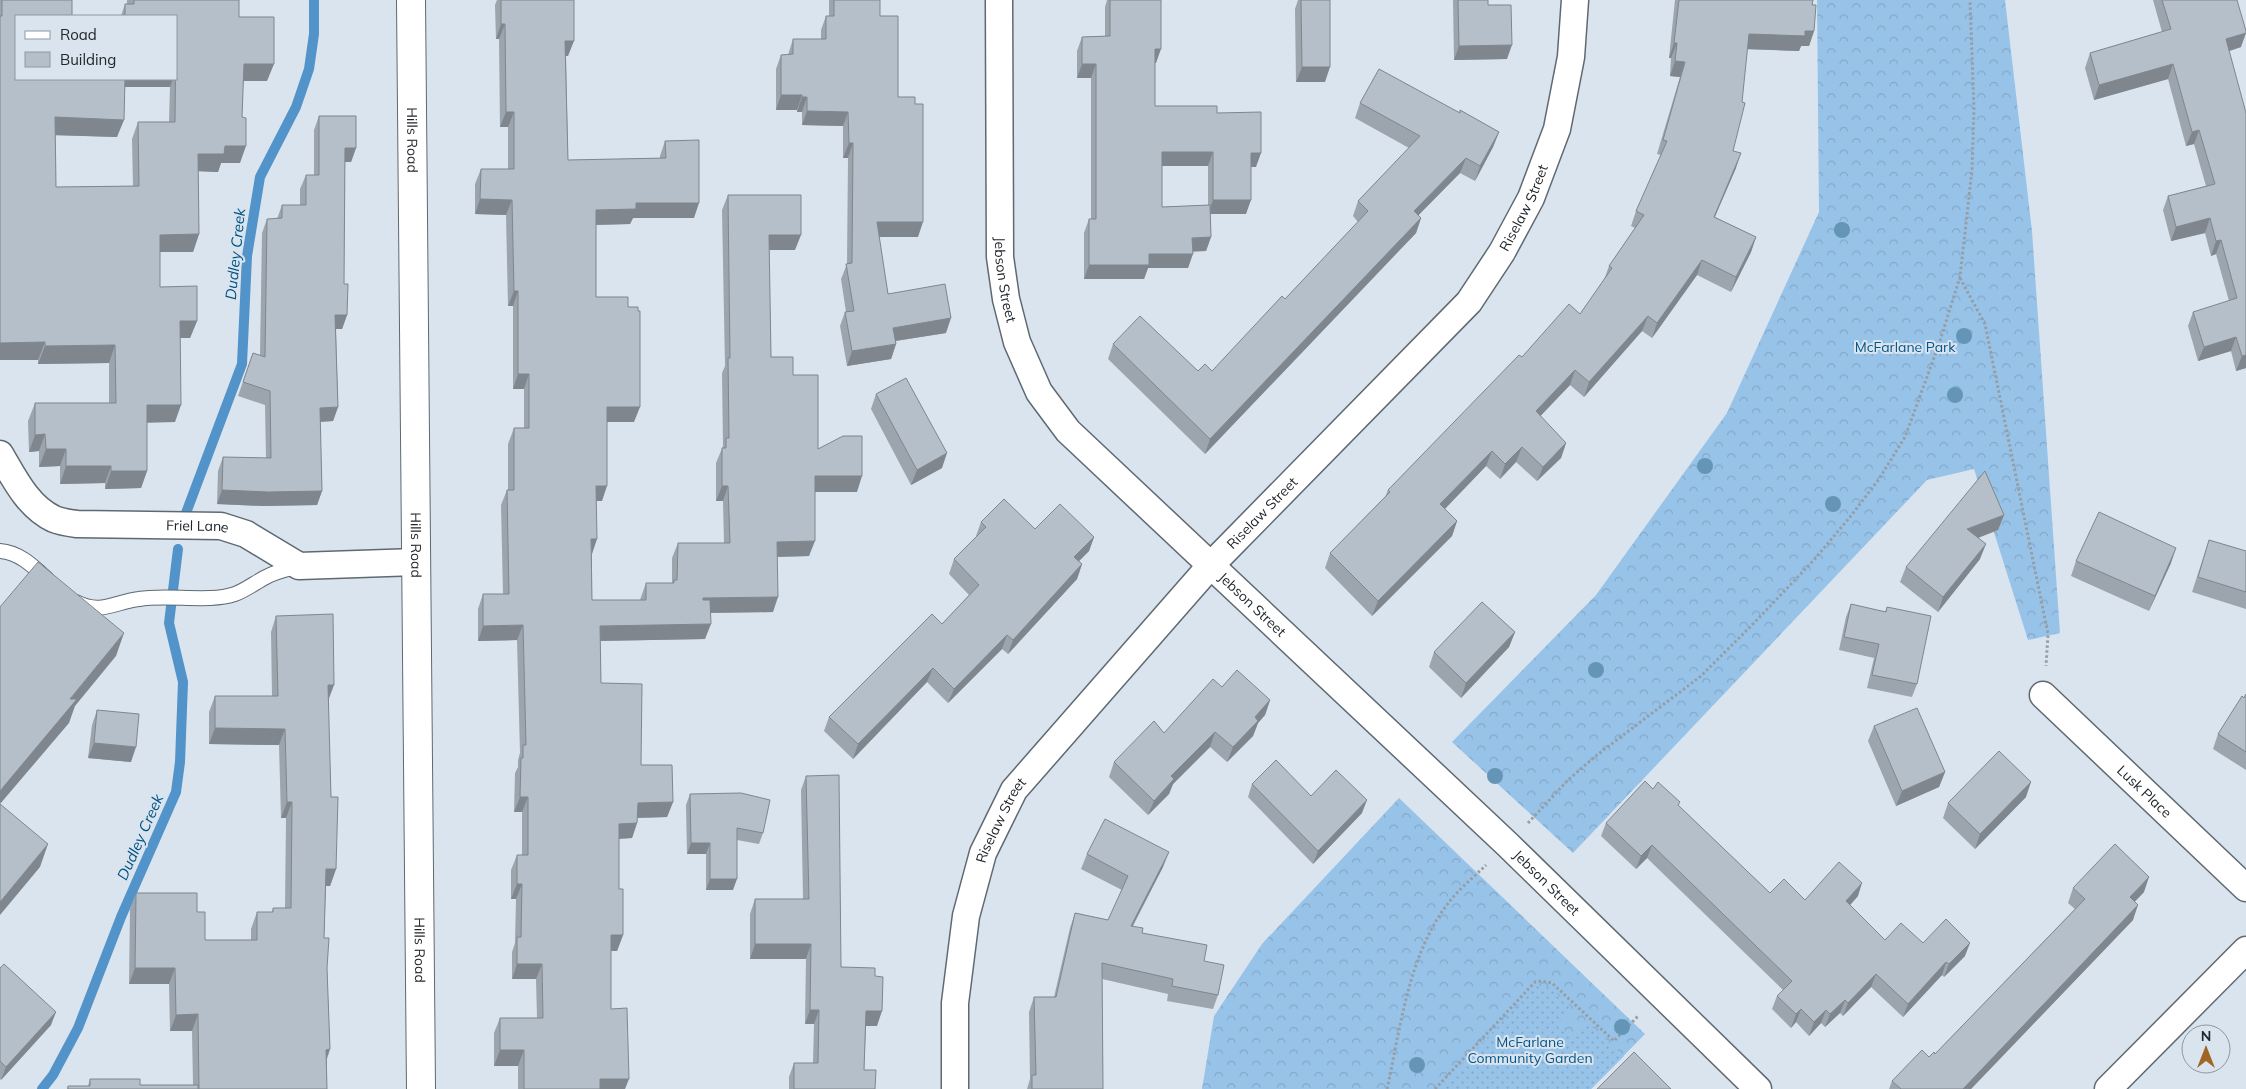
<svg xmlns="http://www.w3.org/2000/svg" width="2246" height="1089" font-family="Mulish,sans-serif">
  <defs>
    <pattern id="forest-crowns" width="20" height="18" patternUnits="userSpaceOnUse" patternTransform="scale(1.25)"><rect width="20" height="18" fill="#98c3e9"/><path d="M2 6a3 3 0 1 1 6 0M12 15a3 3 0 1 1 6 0" fill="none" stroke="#83a7c8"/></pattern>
    <pattern id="garden-dots" width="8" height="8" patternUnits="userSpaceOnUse" patternTransform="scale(1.25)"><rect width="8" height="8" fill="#98c3e9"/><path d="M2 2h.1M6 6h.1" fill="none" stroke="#83a7c8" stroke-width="1.8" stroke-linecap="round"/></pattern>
  </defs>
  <rect width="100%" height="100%" fill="#d9e4ee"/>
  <path fill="url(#forest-crowns)" d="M1817,0H2005L2032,231L2060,633L2028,640L1974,469L1927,480L1573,853L1452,742L1596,595L1727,413L1819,212Z
    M1399,798L1645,1034L1591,1089H1202L1214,1016L1262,944Z"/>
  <path fill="url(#garden-dots)" d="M1536,986H1549L1571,1007L1557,1023L1574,1039L1589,1024L1624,1056L1591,1089H1439Z"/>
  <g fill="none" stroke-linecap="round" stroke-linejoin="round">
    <path stroke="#5293c9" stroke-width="10" d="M186,513L242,364L247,256L260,177L296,107L309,69L314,34V0
      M42,1089L53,1075L78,1028L121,917L176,792L180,762L183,682L169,623L178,549"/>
    <defs>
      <path id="lane" d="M0,551C19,552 34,567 47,579
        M76,602C101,615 114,602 139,599C168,594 209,603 235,594C246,590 256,582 266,577C275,572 288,569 299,566"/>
      <g id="street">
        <path id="s1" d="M999,0L1000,257L1006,299L1017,342L1039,392L1068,431L1507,844L1758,1089"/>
        <path id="s2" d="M0,454C14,478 28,507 54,519C61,522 69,523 77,524L221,526L246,534L299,566L416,562"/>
        <path id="s3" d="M2043,695L2246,888"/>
        <path id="s4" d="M955,1089V1003L966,916L983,853L1014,790L1211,565L1469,302L1502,252L1531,198L1557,129L1571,57L1575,0"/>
        <path d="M2108,1089L2246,950"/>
      </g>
      <g id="secondary">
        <path id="s5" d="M411,0L421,1089"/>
      </g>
    </defs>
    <use href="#lane" stroke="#5f6972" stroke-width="16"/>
    <use href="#street" stroke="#5f6972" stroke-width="29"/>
    <use href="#secondary" stroke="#5f6972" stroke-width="30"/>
    <path stroke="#959ea5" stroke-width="3" stroke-dasharray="2.5 2.5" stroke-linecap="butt" d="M1960,278L1985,324L2048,634L2046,666
      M1528,823L1568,780L1597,755L1701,676L1754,623L1813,561L1850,517L1879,479L1905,437L1939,344L1960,277L1972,170L1974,110L1970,0
      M1387,1089C1401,1026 1408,955 1449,902C1459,889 1474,877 1486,865
      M1435,1089L1535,982L1541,981L1552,983L1614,1041L1639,1015"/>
    <use href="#lane" stroke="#fff" stroke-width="14"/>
    <use href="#street" stroke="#fff" stroke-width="26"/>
    <use href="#secondary" stroke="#fff" stroke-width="28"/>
  </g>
  <g fill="#6495b6">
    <circle cx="1842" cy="230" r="8"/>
    <circle cx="1964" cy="336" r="8"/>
    <circle cx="1955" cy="395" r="8"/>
    <circle cx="1705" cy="466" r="8"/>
    <circle cx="1833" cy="504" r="8"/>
    <circle cx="1596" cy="670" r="8"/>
    <circle cx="1495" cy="776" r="8"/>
    <circle cx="1622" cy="1027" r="8"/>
    <circle cx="1417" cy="1065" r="8"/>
  </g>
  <path fill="#9ca4ad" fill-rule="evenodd" d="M0,0H72L16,79H176V16H121L125,4H127V0H239V17L267,81H243L240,163H221L218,172L198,171L199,234L193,252H160V287L197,321L190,338H180L175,422H147V471L141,488L105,489V483L60,484V466L39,467V451L29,452L28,421L35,403H109V363L38,364V360H0ZM125,87H170L169,122H138L132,139L133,186L56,187L55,135L117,137Z
    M497,0H574L568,56H566L568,160L660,158V156L665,141L694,218H633L630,224L596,225V297L628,307L634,422H607L602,501H596L592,554V600H640L646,583H672V558L678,543H724L723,501H716V463L723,446L722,373L725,366L722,210L728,195L795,250H769L771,357L793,375L818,449L857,492H815L809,556L777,557L773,612L710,613L705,639L600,641L601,683L641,765L673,802L667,817L637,818V823L632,838L619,839V889L623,935L617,951H611V1009L625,1089H518V1066H494V1033L500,1018H537L536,979H512V952L515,943L516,899H511V870L517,855H522V812H514L515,773L518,767V760L520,753L517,640L478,641V609L483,594H503L501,505L507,490H508V444L514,428H524V389H513V306H508L506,215L475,214V184L481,169H508V127H500L499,39H496L495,5Z
    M829,0H880V16L898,97L918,237H879L888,294L946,333L896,341V344L891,359L847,366L840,326L845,312H846L841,279L847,264L848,158H843V126L802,125V112H797V110H776V69L781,55H788L793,39H821V30L826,16H829Z
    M1107,0H1161L1156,63H1155V106L1217,113L1256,167H1251L1246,214H1210L1211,237L1206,251H1193L1188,268H1148L1144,279H1084V233L1089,219H1091V78H1077V51L1082,37L1105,36V7ZM1162,166H1208V205L1162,207Z
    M1298,0H1330L1325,82H1296L1295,9Z
    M1453,0H1488V5L1507,59L1454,60Z
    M1675,0H1813L1812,5L1814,31L1809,46H1801L1799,51L1747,49L1733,151L1736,168L1715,217L1756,237L1751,252L1731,292L1697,275L1652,338L1642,331L1584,397L1570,385L1540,416L1566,443L1561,458L1537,481L1516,462L1500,479L1486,466L1445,509L1457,521L1452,536L1372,616L1325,568L1330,553L1385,497L1388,490L1522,357L1580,314L1604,280L1609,266L1635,228L1631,226L1636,211L1661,155L1657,154L1680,77L1670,76L1671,58H1669Z
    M2153,0H2237L2241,47L2229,51L2246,368L2236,371L2231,351L2198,361L2188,326L2193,312L2229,301L2216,254L2211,256L2205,233L2171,241L2163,210L2168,196L2206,186L2194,144L2186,146L2168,79L2094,100L2085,68L2090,53L2162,32Z
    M1360,103L1459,113L1460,110L1499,132L1493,147L1475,181L1460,173L1418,215L1421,218L1416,233L1205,454L1108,359L1113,344L1198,371H1212L1285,299L1358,222L1353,216L1358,201L1409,148L1355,118Z
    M319,116L356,148L351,162H345L344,284L347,315L342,329H336L338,407L333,421L320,422L322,491L317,505L263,506L217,504L218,471L223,457L266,458L265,405L238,396L253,353L260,355L262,233L267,219H277L282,205H300V189L306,175H314V130Z
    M876,394L942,468L911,485L871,409Z
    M2004,515L1998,530L1978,538L1980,559L1938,612L1900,582L1906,567Z
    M981,522L1094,537L1089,551L1079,561L1082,564L1077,579L1008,654L1002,649L948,703L927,682L853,759L824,731L829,717L942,624L969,595L949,574L954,559L977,537L976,536Z
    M2209,540L2246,551V609L2192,592Z
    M2076,561L2171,563L2149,611L2071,576Z
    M1851,604L1885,612L1887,607L1917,684L1912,697L1867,688L1874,658L1839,650L1846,617Z
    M276,616L328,701L331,797L336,869L330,886H326L324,938L327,968L330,1049L327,1059V1089H67L68,1086H88L90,1079L140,1085H193L192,1031H170L169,984H129L130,909L136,893L197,912L205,940H251V929L257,912H272L273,908H285L286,818H281L279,745L209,744V712L215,696H272L271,632Z
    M1515,632L1509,647L1461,698L1429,667L1434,652Z
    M1222,687L1270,700L1265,715L1258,723L1253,736L1227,762L1210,747L1173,784L1169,794L1148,815L1109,777L1114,762L1164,733Z
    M2246,694V770L2213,749L2218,734Z
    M97,710L131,762L88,758L92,725Z
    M1874,726L1945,772L1939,787L1896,806L1868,741Z
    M806,776L841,967L877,1026H866L864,1070L875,1089H789V1077L794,1063H813L814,1024H805L806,959H750V914L755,899H803L801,790Z
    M1252,784L1311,796L1362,813L1313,864L1248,797Z
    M1653,789L1679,806L1770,893L1805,900L1858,896L1850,905L1885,940L1923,943L1965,956L1944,977L1942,975L1903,1017L1871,987L1843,1016L1840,1013L1825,1027L1821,1023L1809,1036L1796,1022L1791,1028L1772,1009L1777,996L1783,990L1647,858L1636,869L1601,836L1606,823Z
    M690,794L763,833L759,844L737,840L733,890H706V854H687L686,805Z
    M2026,797L1975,849L1943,818L1948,803Z
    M1087,854L1163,867L1133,926L1142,933L1204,961L1218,995L1213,1009L1167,1001L1168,994L1102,979L1103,1089H1027L1030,1079L1029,1012L1034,997H1054L1070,928L1075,913L1108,920L1122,890L1081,869Z
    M2073,888L2144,892L2135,901L2133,920L1971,1089H1889L1892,1081L1929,1057L1935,1054L2075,909L2068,903Z
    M0,968L51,1025L1,1080L0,1079Z"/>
  <path fill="#7f868d" d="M501,24H505L499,39H496Z
    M1805,31H1814L1809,46H1801L1799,51L1743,49L1749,34Z
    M2246,33L2241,47L2220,54L2226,39Z
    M565,41H574L568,56H560Z
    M1674,43H1677L1671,58H1669Z
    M1512,45L1507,59L1454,60L1459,46Z
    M1155,49H1161L1156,63H1150Z
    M1675,61L1685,62L1680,77L1670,76Z
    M244,64H274L267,81H238Z
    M1082,64H1096L1091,78H1077Z
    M2173,64L2168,79L2094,100L2099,85Z
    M1302,67H1330L1325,82H1296Z
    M122,79H173L170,87H119Z
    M781,95H802L797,110H776Z
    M802,97H807L802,112H797Z
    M807,111L848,112L843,126L802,125Z
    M506,112H514L508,127H500Z
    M55,117L124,120L117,137L49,135Z
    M2199,130L2194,144L2186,146L2192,132Z
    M1499,132L1493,147L1475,181L1480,166Z
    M849,143H853L848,158H843Z
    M225,146H246L240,163H221L218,172L192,171L198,154Z
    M345,148H356L351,162H340Z
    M1162,152H1213L1208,166H1156Z
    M1251,153H1261L1256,167H1246Z
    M1741,153L1736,168L1708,232L1714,217Z
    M1466,158L1460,173L1408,226L1414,211Z
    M480,199L512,200L506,215L475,214Z
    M1213,200H1251L1246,214H1208Z
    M636,203H699L694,218H633L630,224L590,225L596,210Z
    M1421,218L1416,233L1205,454L1210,439Z
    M2210,218L2205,233L2171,241L2176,227Z
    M877,222H923L918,237H871Z
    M199,234L193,252H154L160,235Z
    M769,235H801L795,250H763Z
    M1211,237L1206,251L1187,252L1192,238Z
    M1756,237L1751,252L1731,292L1736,277Z
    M2221,240L2216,254L2211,256L2216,241Z
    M1149,254H1193L1188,268H1148L1144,279H1084L1089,265Z
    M1702,260L1697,275L1652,338L1657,323Z
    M514,291H518L513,306H508Z
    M335,315H347L342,329H330Z
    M1648,316L1642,331L1584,397L1589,382Z
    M951,318L946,333L888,342L893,328Z
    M180,321H197L190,338H174Z
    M2236,337L2231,351L2198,361L2204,347Z
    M45,342L38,360H0V343Z
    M896,344L891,359L847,366L852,351Z
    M115,345L109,363L38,364L45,346Z
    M2246,355V368L2236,371L2242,356Z
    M1575,370L1570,385L1531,426L1536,411Z
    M518,374H529L524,389H513Z
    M147,405H181L175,422L140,423Z
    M338,407L333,421L315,422L320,408Z
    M607,407H640L634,422H602Z
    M45,434L39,451L29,452L35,435Z
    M1566,443L1561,458L1537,481L1543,467Z
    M1522,447L1516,462L1500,479L1505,464Z
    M46,449H66L60,466L39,467Z
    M1492,451L1486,466L1435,519L1440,504Z
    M947,453L942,468L911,485L917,470Z
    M66,466H111L105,483L60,484Z
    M111,471H147L141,488L105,489Z
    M815,476H862L857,492H809Z
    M596,486H607L602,501H590Z
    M722,486H728L723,501H716Z
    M222,490L322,491L317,505L263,506L217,504Z
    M2004,515L1998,530L1962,544L1967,529Z
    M1457,521L1452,536L1372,616L1378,601Z
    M1094,537L1089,551L1069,571L1074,557Z
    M591,539H597L592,554Z
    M815,541L809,556L771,557L777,542Z
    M1986,544L1980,559L1938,612L1943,597Z
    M2176,548L2171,563L2149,611L2155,596Z
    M1082,564L1077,579L1008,654L1013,640Z
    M778,597L773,612L697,613L703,598Z
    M711,624L705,639L595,641L600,626Z
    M523,625L517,640L478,641L483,626Z
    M1515,632L1509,647L1461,698L1466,683Z
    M124,633L116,656L75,706L69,723L0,804V791L70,699Z
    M1007,635L1002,649L948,703L954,689Z
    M933,668L927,682L853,759L858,744Z
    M328,685H334L328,701Z
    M1270,700L1265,715L1258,723L1253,736L1227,762L1233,747L1255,717Z
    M215,728L285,729L279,745L209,744Z
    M1215,732L1210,747L1173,784L1169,794L1148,815L1154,801L1171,776Z
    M94,743L136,747L131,762L88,758Z
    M1945,772L1939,787L1896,806L1902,791Z
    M2031,782L2026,797L1975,849L1980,834Z
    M520,797H528L522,812H514Z
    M1367,800L1362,813L1313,864L1318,851Z
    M287,802H292L286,818H281Z
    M673,802L667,817L632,818L638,803Z
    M637,823L632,838L614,839L619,824Z
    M691,843H710L706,854H687Z
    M48,844L40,867L0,915V902Z
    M1652,845L1647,858L1636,869L1641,856Z
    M1169,852L1163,867L1125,940L1131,926Z
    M326,869H336L330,886H320Z
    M2149,877L2144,892L2125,912L2130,897Z
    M710,879H737L733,890H706Z
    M1862,883L1858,896L1842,914L1846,901Z
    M517,884H522L516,899H511Z
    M2138,905L2133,920L1971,1089H1962Z
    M611,935H623L617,951H606Z
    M1970,943L1965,956L1944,977L1949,964Z
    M755,944H811L806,959H750Z
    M1946,962L1942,975L1903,1017L1908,1004Z
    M517,964H542L536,979H512Z
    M135,968H175L169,984H129Z
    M1876,974L1871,987L1843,1016L1848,1003Z
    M1845,1000L1840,1013L1825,1027L1830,1014Z
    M1801,1009L1796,1022L1791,1028L1796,1014Z
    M810,1010H819L814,1024H805Z
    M1826,1010L1821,1023L1809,1036L1814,1022Z
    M866,1011H882L877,1026H861Z
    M56,1012L51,1025L1,1080L6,1067Z
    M198,1014L192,1031H170L176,1015Z
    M330,1049L324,1066L326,1050Z
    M500,1050H524L518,1066H494Z
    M600,1079H629L625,1089H596Z"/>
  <path fill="#b5bfc9" stroke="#7f868d" d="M2,0H72V16H16V79H125L124,120L55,117L56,187L139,186L138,122H175L176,16H125V4H134V0H239V17H274V64H244L242,117L246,118V146H225L224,154H198L199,234L160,235V287L197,286V321H180L181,405H147V471H111V466H66V449H46L45,434L35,435V403H116L115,345L45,346V342L0,343V16H2Z
    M501,0H574V41H565L568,160L666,158L665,141L699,140V203H636V209L596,210V297H628V307H638V311H640V407H607V486H596L597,539H591L592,600H646V583H674V580H677L678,543H730L728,486H722V448H726V438H729L728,358H730L728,195H801V235H769L771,357H793V375H818V449L843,436H862V476H815V541L777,542L778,597L703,598V600H710L711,624L600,626L601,683L642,684L641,765H672L673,802L638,803L637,823L619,824V889H623V935H611V1009L627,1008L629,1079H600V1089H524V1050H500V1018H543L542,964H517V937H521L522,884H517V855H528V797H520L521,758H523V745H526L523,625L483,626V594H509L507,490H514V428H529V374H518V291H514L512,200L480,199L481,169H514V112H506L505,24H501Z
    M834,0H880V16H898V97H915V104H923V222H877L888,294L945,284L951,318L893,328L896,344L852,351L845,312L854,311L846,264L852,263L853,143H849L848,112L807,111V97H802V95H781V55L793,54V39H826V16H834Z
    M1110,0H1161V49H1155V106H1217V113L1261,112V153H1251V200H1213V152H1162V207L1210,205L1211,237L1192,238L1193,254H1149V265H1089V219H1096V64H1082V37L1110,36Z
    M1301,0H1330V67H1302Z
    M1458,0H1488V5H1511L1512,45L1459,46Z
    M1679,0H1813L1812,5H1816L1814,31H1805V36L1749,34L1742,102L1745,103L1733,151L1741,153L1714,217L1756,237L1736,277L1702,260L1657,323L1648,316L1589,382L1575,370L1536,411L1566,443L1543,467L1522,447L1505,464L1492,451L1440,504L1457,521L1378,601L1330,553L1390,492L1388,490L1519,355L1522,357L1569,304L1580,314L1612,268L1609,266L1644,215L1636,211L1667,141L1663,140L1685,62L1675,61L1677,43H1674Z
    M2162,0H2237L2246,31V33L2226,39L2246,113V355L2242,356L2236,337L2204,347L2193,312L2237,298L2221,240L2216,241L2210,218L2176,227L2168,196L2215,184L2199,130L2192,132L2173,64L2099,85L2090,53L2171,29Z
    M1379,69L1460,113V110L1499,132L1480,166L1466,158L1414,211L1421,218L1210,439L1113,344L1140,316L1198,371L1205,364L1212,371L1282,296L1285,299L1368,211L1358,201L1420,136L1360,103Z
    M319,116H356V148H345L344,284H348L347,315H335L338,407L320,408L322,491L268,492L222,490L223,457L271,458L270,391L243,382L253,353L265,357L267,219L282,218V205H306V175H319Z
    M906,378L947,453L917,470L876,394Z
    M1985,471L2004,515L1967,529L1986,544L1943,597L1906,567Z
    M1004,499L1035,529L1060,504L1094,537L1074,557L1082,564L1013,640L1007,635L954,689L933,668L858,744L829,717L932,614L942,624L979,585L954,559L986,527L981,522Z
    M2099,512L2176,548L2155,596L2076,561Z
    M2209,540L2246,551V592L2198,577Z
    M38,562L124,633L70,699H77L0,791V607Z
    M1482,602L1515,632L1466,683L1434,652Z
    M1851,604L1886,612L1887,607L1931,616L1917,684L1872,675L1879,644L1844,637Z
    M333,614L334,685H328L331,797H338L336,869H326L324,938H329L327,968L330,1049L326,1050L327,1089H199L198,1014L176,1015L175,968H135L136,893H197V912H205V940H257V912H273V908H291L292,802H287L285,729L215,728V696H278L276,616Z
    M1237,670L1270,700L1255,717L1258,721L1233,747L1215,732L1171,776L1174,779L1154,801L1114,762L1154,721L1164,733L1213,679L1222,687Z
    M2246,694V752L2218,734L2242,696L2244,698Z
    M1917,708L1945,772L1902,791L1874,726Z
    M97,710L139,714L136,747L94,743Z
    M1999,751L2031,782L1980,834L1948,803Z
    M1276,760L1311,796L1336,770L1367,800L1318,851L1252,784Z
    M839,775L841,967L875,968V976L883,977L882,1011H866L864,1070H876L875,1089H794V1063H818L819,1010H810L811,944H755V899H809L806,776Z
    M1645,781L1653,789L1658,782L1680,802L1678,805L1770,893L1784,879L1805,900L1839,862L1862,883L1846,901L1885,940L1901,923L1923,943L1946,919L1970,943L1949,964L1946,962L1908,1004L1876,974L1848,1003L1845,1000L1830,1014L1826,1010L1814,1022L1801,1009L1796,1014L1777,996L1792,981L1652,845L1641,856L1606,823Z
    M741,793L770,800L763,833L737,828V879H710V843H691L690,794Z
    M0,804L48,844L0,902Z
    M1105,819L1169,852L1131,926L1143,928L1142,933L1207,945L1204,961L1224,965L1218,995L1172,986L1173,979L1102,963L1103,1089H1032V1075H1036L1034,997H1056L1075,913L1108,920L1128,876L1087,854Z
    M2115,844L2149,877L2130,897L2138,905L1963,1089H1901L1892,1081L1922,1050L1929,1057L1934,1052L1935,1054L2085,899L2073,888Z
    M4,964L56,1012L6,1067L0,1061V968Z
    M1634,1052L1671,1089H1597Z
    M90,1079H140V1085H198V1089H68V1086H90Z"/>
  <g text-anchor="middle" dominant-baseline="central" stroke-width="4" stroke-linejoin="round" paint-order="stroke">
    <g font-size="14" fill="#22262a" stroke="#d9e4ee">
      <text stroke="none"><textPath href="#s5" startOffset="140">Hills Road</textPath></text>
      <text stroke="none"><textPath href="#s4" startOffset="1086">Riselaw Street</textPath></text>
      <text stroke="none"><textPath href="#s1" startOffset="280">Jebson Street</textPath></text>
      <text stroke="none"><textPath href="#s4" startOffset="681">Riselaw Street</textPath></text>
      <text stroke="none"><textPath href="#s2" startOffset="230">Friel Lane</textPath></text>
      <text stroke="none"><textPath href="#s5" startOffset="545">Hills Road</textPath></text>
      <text stroke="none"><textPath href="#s1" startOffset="700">Jebson Street</textPath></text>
      <text stroke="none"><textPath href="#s3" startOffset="140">Lusk Place</textPath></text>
      <text stroke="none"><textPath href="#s4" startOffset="276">Riselaw Street</textPath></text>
      <text stroke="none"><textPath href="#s1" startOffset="1105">Jebson Street</textPath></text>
      <text stroke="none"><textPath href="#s5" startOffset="950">Hills Road</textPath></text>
    </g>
    <g font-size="14" fill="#055588" stroke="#d9e4ee">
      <text x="1905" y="347">McFarlane Park</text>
      <text x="1530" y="1042">McFarlane<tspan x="1530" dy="16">Community Garden</tspan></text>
    </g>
    <g font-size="15" font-style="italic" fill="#005285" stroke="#d9e4ee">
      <text transform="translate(235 254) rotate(-84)">Dudley Creek</text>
      <text transform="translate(140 837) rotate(-66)">Dudley Creek</text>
    </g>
  </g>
  <rect x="15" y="15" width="162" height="65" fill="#d9e4ee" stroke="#9098a0"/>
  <rect x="25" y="31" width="25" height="8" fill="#ffffff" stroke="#9098a0"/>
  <text x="60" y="40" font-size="15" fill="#22262a">Road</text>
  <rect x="25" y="52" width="25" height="15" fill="#b5bfc9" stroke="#9098a0"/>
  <text x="60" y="65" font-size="15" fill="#22262a">Building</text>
  <g transform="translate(2206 1049)"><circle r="24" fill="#d9e4ee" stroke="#9098a0"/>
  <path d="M0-4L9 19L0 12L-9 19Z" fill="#9f6624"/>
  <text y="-8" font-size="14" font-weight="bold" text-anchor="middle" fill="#22262a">N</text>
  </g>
</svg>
